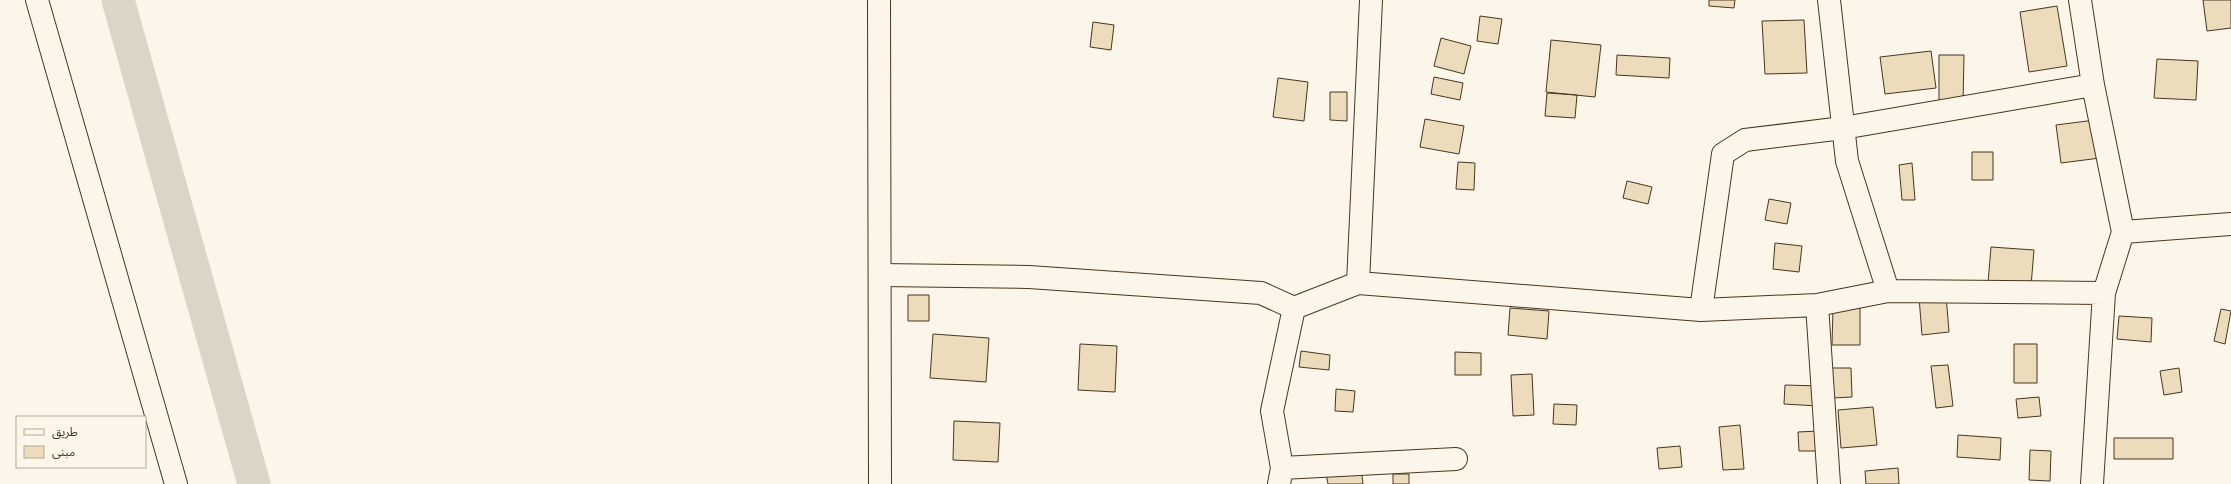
<svg xmlns="http://www.w3.org/2000/svg" width="2231" height="484" font-family="Commissioner,'Noto Sans Arabic',sans-serif">
  <rect width="100%" height="100%" fill="#fbf6e9"/>
  <g fill="none" stroke-linecap="round" stroke-linejoin="round">
    <path stroke="#dcd4c6" stroke-width="33" d="M118,0L254,484"/>
  </g>
  <path fill="#ecdcbc" stroke="#4a3520" d="M1709,0H1735L1734,8L1709,6Z
    M2203,0H2231V28L2207,31Z
    M2057,6L2067,66L2029,72L2020,12Z
    M1480,16L1502,19L1498,44L1477,41Z
    M1804,20L1807,73L1765,74L1762,21Z
    M1093,22L1114,25L1111,50L1090,47Z
    M1441,38L1471,46L1464,74L1434,66Z
    M1551,40L1601,45L1595,97L1546,92Z
    M1931,51L1936,88L1885,94L1880,57Z
    M1617,55L1670,58L1669,78L1616,75Z
    M1939,55H1964L1963,104H1939Z
    M2157,59L2198,61L2196,100L2154,98Z
    M1434,77L1463,83L1460,100L1431,94Z
    M1278,78L1308,82L1304,121L1273,117Z
    M1330,92H1347V121L1330,120Z
    M1547,93L1577,95L1575,118L1545,116Z
    M1425,119L1464,126L1459,154L1420,147Z
    M2095,120L2100,158L2061,163L2056,125Z
    M1972,152H1993V180H1972Z
    M1458,162L1475,163L1474,190L1456,189Z
    M1912,163L1915,200H1902L1899,165Z
    M1627,181L1652,187L1648,204L1623,198Z
    M1769,199L1791,203L1787,224L1765,220Z
    M1775,243L1802,246L1799,272L1773,269Z
    M1991,247L2034,250L2031,286L1988,283Z
    M908,295H929V321H908Z
    M1946,295L1949,332L1922,335L1919,297Z
    M1510,308L1549,311L1547,339L1508,335Z
    M1833,308H1860V345H1832Z
    M2221,309L2231,311L2225,344L2214,341Z
    M2119,316L2152,318L2151,342L2117,339Z
    M933,334L989,338L986,382L930,378Z
    M1080,344L1117,346L1115,392L1078,390Z
    M2014,344H2037V383H2014Z
    M1301,351L1330,355L1329,370L1299,367Z
    M1455,352L1481,353V375H1455Z
    M1948,365L1953,406L1936,408L1931,366Z
    M1832,368H1851L1852,397L1833,398Z
    M2179,368L2182,392L2164,395L2160,371Z
    M1532,374L1534,415L1513,416L1511,375Z
    M1785,385L1819,386L1818,406L1784,404Z
    M1336,389L1355,391L1353,412L1335,411Z
    M2039,397L2041,416L2018,418L2016,399Z
    M1554,404L1577,405L1576,425L1553,424Z
    M1873,407L1877,445L1841,448L1838,410Z
    M954,421L1000,423L998,462L953,460Z
    M1740,425L1744,469L1723,470L1719,427Z
    M1819,431V451H1799L1798,432Z
    M1958,435L2001,438L2000,460L1957,457Z
    M2114,438H2173V459H2114Z
    M1680,446L1682,467L1659,469L1657,448Z
    M2030,450L2051,451L2050,481L2029,480Z
    M1361,468L1363,484H1328L1326,473Z
    M1898,468L1899,484H1866L1865,471Z
    M1393,474H1409V484H1393Z"/>
  <g fill="none" stroke-linecap="round" stroke-linejoin="round">
    <defs>
      <path id="minor" d="M37,0L176,484
        M1829,0L1847,161L1888,291
        M2080,0L2093,85L2123,232L2104,293L2092,484
        M2123,232L2231,224
        M880,275L1029,277L1261,293L1294,308L1358,283L1701,310L1817,305L1888,291L2104,293
        M1358,283L1371,0
        M1817,305L1829,484
        M1701,310L1723,154L1745,140L1843,128L2093,85
        M1282,468L1456,459
        M1279,484L1282,468L1272,411L1294,308"/>
      <path id="tertiary" d="M879,0L880,484"/>
    </defs>
    <use href="#minor" stroke="#4a3520" stroke-width="24"/>
    <use href="#tertiary" stroke="#4a3520" stroke-width="24"/>
    <use href="#minor" stroke="#fbf6e9" stroke-width="22"/>
    <use href="#tertiary" stroke="#fbf6e9" stroke-width="22"/>
  </g>
  <rect x="16" y="416" width="130" height="52" fill="#fbf6e9" stroke="#b4a999"/>
  <rect x="24" y="429" width="20" height="6" fill="#fbf6e9" stroke="#b4a999"/>
  <text x="52" y="436" font-size="12" fill="#4a3520">طريق</text>
  <rect x="24" y="446" width="20" height="12" fill="#ecdcbc" stroke="#b4a999"/>
  <text x="52" y="456" font-size="12" fill="#4a3520">مبنى</text>
</svg>
